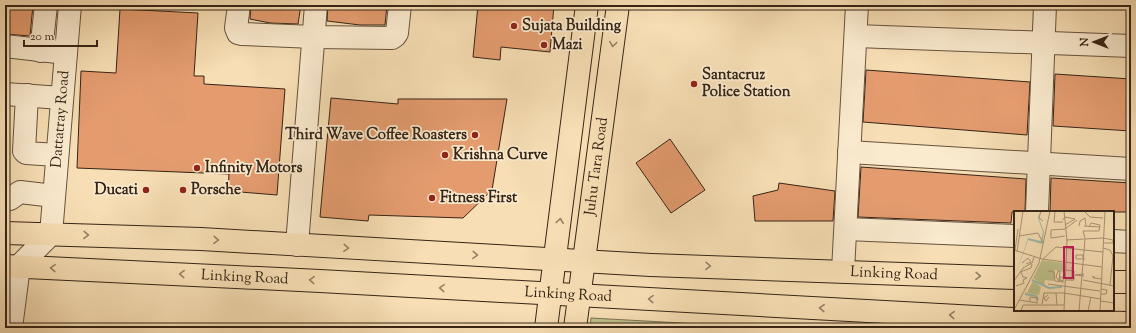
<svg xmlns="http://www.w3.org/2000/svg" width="1136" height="333" font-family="'Sorts Mill Goudy',serif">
  <rect width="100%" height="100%" fill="#f7deb4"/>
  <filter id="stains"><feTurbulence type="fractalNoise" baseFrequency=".005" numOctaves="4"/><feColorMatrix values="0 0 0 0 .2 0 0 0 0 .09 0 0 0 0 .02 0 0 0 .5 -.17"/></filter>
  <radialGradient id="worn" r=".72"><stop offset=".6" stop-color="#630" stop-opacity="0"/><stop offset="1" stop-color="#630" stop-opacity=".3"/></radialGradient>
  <path fill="#bfc18b" stroke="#7a7251" d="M591,318L772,328H590Z"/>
  <path fill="#e49c6f" stroke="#352417" d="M5,5H33L30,36L5,34Z
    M251,5H301L298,24L270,23L250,19Z
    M328,5H387L385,25H360L327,21Z
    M478,5H554L550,52L501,47L500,60L473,57Z
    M120,9L198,13L194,76H204V84L285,89L277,195L228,191L229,174L77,168L81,71L116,73Z
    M866,70L1030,82L1027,135L863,122Z
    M1055,74L1131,79V131L1053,126Z
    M331,98L398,104V99H507L492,190L463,218L369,215L368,221L320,217Z
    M670,139L705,190L671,213L636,163Z
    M861,167L1026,179L1025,212H1012L1011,223L858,217Z
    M1051,178L1131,183V212H1050Z
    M779,183L835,191L833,221H755L753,196L778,190Z"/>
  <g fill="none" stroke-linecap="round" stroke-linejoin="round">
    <defs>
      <g id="minor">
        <path d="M239,5L236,28L238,33L242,34L314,37L392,38L395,36L397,33L400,5"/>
        <path d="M856,36L1131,46"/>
        <path d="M5,46L66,53"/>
        <path d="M41,51L46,5"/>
        <path d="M5,94L62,98"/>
        <path d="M27,95L24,151L26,153L57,155"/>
        <path d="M849,152L1131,169"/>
        <path d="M5,200L10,199L20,192L54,196"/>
        <path d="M1037,212L1045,5"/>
        <path d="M846,229L1015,236"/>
        <path d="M1113,241L1131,242"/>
        <path d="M297,245L316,5"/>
        <path d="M843,271L857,5"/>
        <path id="s1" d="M11,328L19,266L51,234L70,5"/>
      </g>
      <g id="major">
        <path id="s2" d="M5,233L201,239L651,265L1015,278"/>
        <path id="s3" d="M5,266L320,281L1068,322L1131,323"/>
        <path d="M1113,282H1131"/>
        <path d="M546,328L587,5"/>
        <path id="s4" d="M575,328L618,5"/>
      </g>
    </defs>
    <use href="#minor" stroke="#66523e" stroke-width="24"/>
    <use href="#major" stroke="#352417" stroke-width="24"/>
    <use href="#minor" stroke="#faeace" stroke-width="22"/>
    <use href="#major" stroke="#f7deb4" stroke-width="22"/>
  </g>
  <defs><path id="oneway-chevron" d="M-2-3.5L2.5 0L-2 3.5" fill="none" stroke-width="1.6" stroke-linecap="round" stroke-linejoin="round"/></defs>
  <g stroke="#968166">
    <use href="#oneway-chevron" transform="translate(613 44) rotate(97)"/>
    <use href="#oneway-chevron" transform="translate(560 221) rotate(-83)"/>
    <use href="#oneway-chevron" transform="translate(86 235) rotate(2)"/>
    <use href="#oneway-chevron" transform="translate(216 240) rotate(3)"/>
    <use href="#oneway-chevron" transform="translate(346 248) rotate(3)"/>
    <use href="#oneway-chevron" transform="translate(475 255) rotate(3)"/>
    <use href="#oneway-chevron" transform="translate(708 266) rotate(2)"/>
    <use href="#oneway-chevron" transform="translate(53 268) rotate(-177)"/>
    <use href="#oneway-chevron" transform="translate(182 274) rotate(-177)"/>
    <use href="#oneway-chevron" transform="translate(978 276) rotate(2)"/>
    <use href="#oneway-chevron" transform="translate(312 280) rotate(-177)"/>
    <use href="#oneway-chevron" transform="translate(442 288) rotate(-177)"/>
    <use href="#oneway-chevron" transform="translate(651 299) rotate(-177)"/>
    <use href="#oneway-chevron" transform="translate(822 308) rotate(-177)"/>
    <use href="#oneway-chevron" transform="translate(952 315) rotate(-177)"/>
  </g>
  <g fill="#8f2418" stroke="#faeace" stroke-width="1.5">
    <circle cx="514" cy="26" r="4"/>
    <circle cx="544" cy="45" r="4"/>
    <circle cx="694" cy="84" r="4"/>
    <circle cx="475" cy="135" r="4"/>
    <circle cx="445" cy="155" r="4"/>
    <circle cx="197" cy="168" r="4"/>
    <circle cx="146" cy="190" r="4"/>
    <circle cx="183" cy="190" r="4"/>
    <circle cx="432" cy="198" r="4"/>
  </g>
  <g text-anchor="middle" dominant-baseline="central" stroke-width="3.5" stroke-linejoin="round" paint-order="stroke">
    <g font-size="15" font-weight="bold" fill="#352417" stroke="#faeace" text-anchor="start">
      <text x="522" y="26">Sujata Building</text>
      <text x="552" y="45">Mazi</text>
      <text x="702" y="75">Santacruz<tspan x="702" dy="17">Police Station</tspan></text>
      <text x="467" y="135" text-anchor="end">Third Wave Coffee Roasters</text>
      <text x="453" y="155">Krishna Curve</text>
      <text x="205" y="168">Infinity Motors</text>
      <text x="138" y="190" text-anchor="end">Ducati</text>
      <text x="191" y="190">Porsche</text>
      <text x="440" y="198">Fitness First</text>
    </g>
    <g font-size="15" fill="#352417" stroke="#faeace">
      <text stroke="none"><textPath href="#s1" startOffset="223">Dattatray Road</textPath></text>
      <text stroke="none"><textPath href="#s4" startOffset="163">Juhu Tara Road</textPath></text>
      <text stroke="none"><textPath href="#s2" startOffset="890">Linking Road</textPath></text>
      <text stroke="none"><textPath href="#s3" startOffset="240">Linking Road</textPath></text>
      <text stroke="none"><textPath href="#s3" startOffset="564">Linking Road</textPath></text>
    </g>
  </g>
  <g transform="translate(1014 211)">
    <rect width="100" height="100" fill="#f7deb4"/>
    <path d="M28,49L50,52V61L41,59L40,70L31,69L30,75L19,67ZM19,70L27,76L25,84L13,82Z" fill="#bfc18b"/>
    <path d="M26,0L25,7L30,21L28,33L14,29L0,68L14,27L27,30L29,21L24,7Z" fill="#9dbcad"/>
    <path fill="none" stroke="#9dbcad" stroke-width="2" d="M18,69L35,77L48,76M11,83L22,85L24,89"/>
    <path fill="none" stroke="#a99475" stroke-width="1" d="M27,0L25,7L29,10M41,0L40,11H49M50,0L53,29L50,100M71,1L76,6L89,7M49,9L51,6L61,8L51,14M65,15L66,10L71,7L72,15M70,15L86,16M5,25L24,22L29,32M51,25L37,27V19L51,18L63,9M71,27L69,20H85L86,14L77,12L75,16M89,27L99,29V32H90M52,29L89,27M89,37L96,39L99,45L96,74M0,39L28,48L88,56M1,39L4,18M3,41L9,0M69,47V44H62V48H71M29,48L42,36L89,41M8,52L14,47L17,51L12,53M34,60L40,61L41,70L50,71M44,60H46L45,70L42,66ZM6,61L17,57L18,53M70,65L61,64L70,63M46,66H49V70L46,69ZM81,67L79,65V67H81L87,68M51,69H60V60L52,59M69,69L100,75M0,70L9,57L18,52L20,46M58,70V56M34,73L86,80M2,75L10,72L9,69L13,67L9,66L7,61M42,82L43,94M87,83H92L93,79L87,78M34,84L30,87L32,90L35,86M5,89L24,92M16,90V86L23,87V91M87,90L100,92M28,93L30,82H50L87,88M0,99L25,52L36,0M7,100L9,94H50M65,100L71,28M74,100L77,86M86,100L91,0"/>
    <path fill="#c2185b" fill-opacity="0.15" stroke="#c2185b" stroke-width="2" d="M50,36H59V67H50Z"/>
    <rect width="100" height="100" fill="none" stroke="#352417" stroke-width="2"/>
  </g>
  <rect width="1136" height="333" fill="none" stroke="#f7deb4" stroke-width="20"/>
  <rect x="6" y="6" width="1124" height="321" fill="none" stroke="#352417" stroke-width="2"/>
  <rect x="10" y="10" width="1116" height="313" fill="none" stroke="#352417"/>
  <g transform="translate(1094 42) rotate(270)" stroke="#faeace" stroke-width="3" paint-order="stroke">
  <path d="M0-3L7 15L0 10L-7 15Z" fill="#352417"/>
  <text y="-6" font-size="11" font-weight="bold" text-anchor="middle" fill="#352417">N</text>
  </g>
  <path d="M24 40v6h73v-6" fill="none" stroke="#352417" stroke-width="2"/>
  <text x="30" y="40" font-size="12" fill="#352417" stroke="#faeace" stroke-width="3" paint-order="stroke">20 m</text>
  <rect width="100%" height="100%" filter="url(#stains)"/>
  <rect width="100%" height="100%" fill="url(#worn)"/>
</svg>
